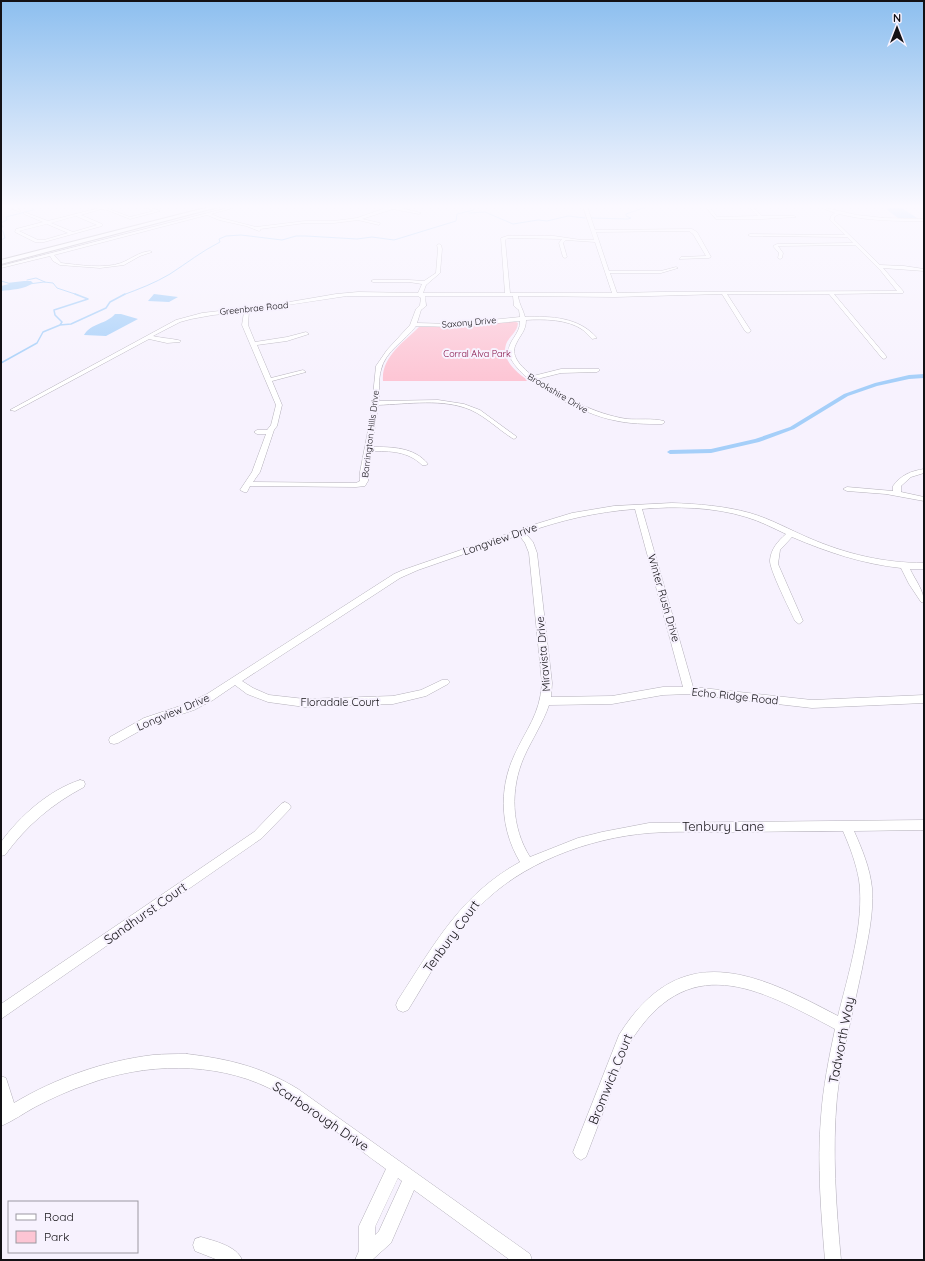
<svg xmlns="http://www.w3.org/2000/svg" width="925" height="1261" font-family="Quicksand,sans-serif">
  <rect width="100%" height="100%" fill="#f7f2fe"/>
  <path fill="#fdc5d4" d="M514,321L518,323C517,332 511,335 507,342C499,359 518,374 529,381H383C381,357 404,342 419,327H461Z"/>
  <path fill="#a5cff9" d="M888,208H902L917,218H898L887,210Z
    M24,281H31L33,283C25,289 11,290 1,291V286L9,284L7,283Z
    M154,294L178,297L169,302L148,301Z
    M115,314H121L138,319L106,336L84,335C91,323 107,324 115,314Z"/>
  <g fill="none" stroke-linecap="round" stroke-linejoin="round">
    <path stroke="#a5cff9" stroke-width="1" d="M469,213L485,212L513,224L538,220L547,221L568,216L585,218
      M591,218L628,219L631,218L626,216V214L649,206
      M1,227H3L1,223L7,220L6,217L33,210
      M1,230L3,231L5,238L1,240
      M27,280L36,278L45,282
      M1,281L8,283
      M29,284L44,282L53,283L57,288L78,295
      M123,295C139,289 155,283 170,274C187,263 202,251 220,242L219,239L226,236L241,235L282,240L296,236H306L357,239L372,237L394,240L456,221L457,214L474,210V206"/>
    <path stroke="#a5cff9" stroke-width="1.5" d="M60,325L62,322L55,315L54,310L88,299L75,294
      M1,363L37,343L43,332L60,325L71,324L106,308L110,302L125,294"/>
    <path fill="#a5cff9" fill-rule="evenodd" d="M924,374V378L909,379L877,386L848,396L794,429L759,442L711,453L670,454L667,452L670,450L711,449L755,439L790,427L844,394L875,383L909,375Z"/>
    <defs>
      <path id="minor" d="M18,206H22L17,209L20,210V212L12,209Z
        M102,206H106L104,207L130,217L154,211L142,206H146L160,211L130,219L107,210L101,209L81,215L102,224V226L44,242H35L15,232L16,229L43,222L24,214V212L48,221L95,209ZM76,216L97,225L73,232L51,223ZM47,224L68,233L44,240H38L19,231Z
        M235,206H240L211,214L221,218L256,227L305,221H334L357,218L391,206H400L398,207L421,213L419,214L393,209L362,219L380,223L379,225L358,220L334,223H305L260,229L261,230L259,231L246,226L219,220L207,215L54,255L61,263C79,265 104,269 121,263C131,259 139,252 150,251L152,252L140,256L124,265L100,268L60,265L53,261L50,256L1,268V266Z
        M583,206H587L595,230L692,229L697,232L711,257L709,258L679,259L681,257L706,256L693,234L689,231L596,232L609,271H661L676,267L678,268L661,273H610L617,293L660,292L897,291L881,271L855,245L778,246L783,253L782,258L780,259L778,258L779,253L773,246L777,244L853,243L847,237L750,236L748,235L750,234L845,235L830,220L831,216L835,213L817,206L857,215L884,218L924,219V221C896,221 866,221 839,214L834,217V220L880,265L904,266L924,269V271L883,268L903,291V293L834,294L886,356L887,357L884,359L882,358L829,294H727L751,331L748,333L745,331L722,294L615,297L518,296C519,304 523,309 525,317C551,316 579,317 597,338L592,339C589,336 586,333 583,330C568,319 543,319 526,320C526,331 520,335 516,344C509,357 524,369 533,376L561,369H599L600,370L597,372L561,373L537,379C564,397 594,414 627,419C639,420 652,418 664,421V423L662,424C646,424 629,424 613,420C586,415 517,382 509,354C506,342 521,334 520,321L453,327L416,326C405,341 385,351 381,370C378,379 380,391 379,401L438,400L464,404L480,410L517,437L514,439L512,438C498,429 486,417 471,410C443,398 408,404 378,405L372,447C392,447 414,447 428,464L426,465H422C408,451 390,451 371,451L368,481L365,486L356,487L250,486L247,492H244L240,490L252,472L266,434H257L254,432L257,430H267L271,425L276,405L242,325L244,312L213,315L191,319L180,322L153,336C160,338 177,339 181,341L180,342L167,343L149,339L15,411L10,410L176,320L202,313L272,305L336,294L358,292L418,293L422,284L409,282H373L371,281L373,280H409L424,281L436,273L438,249L437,245L439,244L441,245L442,249L440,273L426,285L423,293H505L501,238L507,236H554L581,240H594ZM508,238L562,239L559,243L563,257L565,258L567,257L563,243L566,240L595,242L612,293H510L505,240ZM347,296H418L421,298L420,305L416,309L410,325L387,350L376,366L371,415L360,472V481L356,483L253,482L260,472L274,430L277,426L282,405L272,381L306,372L303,370L271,378L257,345L287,341L309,334L306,332L287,337L255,342L248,325L249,311ZM425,296H513L514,306L519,310L520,317L453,324L417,323L421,310L426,306Z
        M705,206H709L717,217L758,216L748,206H752L762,216H794L796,217L762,219H716Z
        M924,469V473L911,477L901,486V492L924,497V501L886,494L847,491L843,489L847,487L893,491V486C901,475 911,471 924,469Z
        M672,503C698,504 725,506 750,513C771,519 790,530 809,538C846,554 884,563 924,563V569H910C915,580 924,590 924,603L921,602L909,584L901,568C863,564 827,552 792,537L780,550L778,564L803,621L799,624L795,621C790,610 769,569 770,560C771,549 778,541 786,534C773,528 760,521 746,517C714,507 676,506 642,509L693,687L812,700L924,695V703L812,708L689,694L663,695L612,704L549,705C543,723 532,739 524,757C510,789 511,827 530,857L578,838L602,832L649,823L924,820V830L854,831C862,849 870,868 872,888C874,916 867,942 862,969C853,1012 842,1053 837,1097C832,1151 836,1206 841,1260H825C821,1212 817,1164 821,1117C823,1087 829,1058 835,1029C757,987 687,949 629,1044L586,1157L581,1160L576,1157L573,1152L619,1035C680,937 755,972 838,1016C848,975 865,922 859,880C856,863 850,847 843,831C804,831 764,832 725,832C700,832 674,831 649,833C589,838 520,863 478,908C449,937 430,975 408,1010L403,1012L398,1010L396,1005L398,1000C434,945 460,895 520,862C501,830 498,791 514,756C526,729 540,715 542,683L529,553L525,543L519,535L418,570L400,578L242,681L253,688L269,695L305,699L393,696L421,690L442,680H448L450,682L448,684L426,696L393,704L305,707L268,702L247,694L235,685L213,700L194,710L152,724L118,743L114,744L110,743L109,740L110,737L144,718L186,704L207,694L394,574L403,570L536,524L572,513L614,506ZM635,509L683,687H663L612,696L551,697L552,683L537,553L533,542L525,533C561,520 596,512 635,509Z
        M80,780L84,781L85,784L84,787C52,804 27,825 5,855L1,856V842C20,816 49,790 80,780Z
        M285,802L289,804L291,807L289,810L262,838L1,1019V1004L254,832L281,804Z
        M187,1054C229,1059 262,1067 298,1089L530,1254L532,1260H510L414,1190L391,1243L372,1260H355L359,1251V1226L386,1169C348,1142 311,1109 269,1088C214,1061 144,1063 88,1084C70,1090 52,1098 35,1107C24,1113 13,1121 1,1126V1076L6,1078L14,1103C56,1078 104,1061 153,1055C164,1054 176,1054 187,1054ZM398,1178L402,1181L379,1231L375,1235V1227Z
        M201,1237C214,1241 237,1246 242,1260H218L195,1251L193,1245L195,1239Z"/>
      <path id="highway" d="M213,206H222L1,264V260Z"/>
    </defs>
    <use href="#minor" stroke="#b4b0ba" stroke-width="1"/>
    <use href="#highway" stroke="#b4b0ba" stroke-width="2"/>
    <use href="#minor" fill="#fff" fill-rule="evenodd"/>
    <use href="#highway" fill="#fff" fill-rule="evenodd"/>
  </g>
  <linearGradient id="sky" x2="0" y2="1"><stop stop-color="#8dbfef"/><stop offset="0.54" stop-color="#fbf9ff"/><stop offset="1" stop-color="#fbf9ff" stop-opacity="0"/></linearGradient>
  <rect width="925" height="382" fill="url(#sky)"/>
  <g text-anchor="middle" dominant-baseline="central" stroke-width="4" stroke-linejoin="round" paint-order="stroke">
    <g font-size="9" fill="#131115" stroke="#f7f2fe">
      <text transform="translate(254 308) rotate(-6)">Greenbrae Road</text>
      <text transform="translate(469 322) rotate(-5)">Saxony Drive</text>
      <text transform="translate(558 393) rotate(31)">Brookshire Drive</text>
      <text transform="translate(370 434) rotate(-83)">Barrington Hills Drive</text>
    </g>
    <g font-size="9" fill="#820a41" stroke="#f7f2fe">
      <text x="477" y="353">Corral Alva Park</text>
    </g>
    <g font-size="11" fill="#131115" stroke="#f7f2fe">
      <text transform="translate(500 539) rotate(-19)">Longview Drive</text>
      <text transform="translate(664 598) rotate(74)">Winter Rush Drive</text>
      <text transform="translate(543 654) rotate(-95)">Miravista Drive</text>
      <text transform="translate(735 696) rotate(6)">Echo Ridge Road</text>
      <text x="340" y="702">Floradale Court</text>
      <text transform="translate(173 712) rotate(-23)">Longview Drive</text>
    </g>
    <g font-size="13" fill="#131115" stroke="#f7f2fe">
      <text x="723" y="826">Tenbury Lane</text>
      <text transform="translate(145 913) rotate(-35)">Sandhurst Court</text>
      <text transform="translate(451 936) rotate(-54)">Tenbury Court</text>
      <text transform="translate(841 1040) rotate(-79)">Tadworth Way</text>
      <text transform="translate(610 1079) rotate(-68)">Bromwich Court</text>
      <text transform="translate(321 1116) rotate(34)">Scarborough Drive</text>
    </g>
  </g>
  <rect width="925" height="1261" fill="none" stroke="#131115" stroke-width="4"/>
  <rect x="8" y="1201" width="130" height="52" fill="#f7f2fe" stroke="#9c98a1"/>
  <rect x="16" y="1214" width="20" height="6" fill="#ffffff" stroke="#9c98a1"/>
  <text x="44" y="1221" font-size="12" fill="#131115">Road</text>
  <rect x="16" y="1231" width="20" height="12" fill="#fdc5d4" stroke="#9c98a1"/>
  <text x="44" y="1241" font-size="12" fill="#131115">Park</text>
  <g transform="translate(897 28)" stroke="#f7f2fe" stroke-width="3" paint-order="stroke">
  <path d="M0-3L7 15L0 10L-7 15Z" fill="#131115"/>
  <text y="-6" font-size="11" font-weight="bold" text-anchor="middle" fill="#131115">N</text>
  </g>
</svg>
